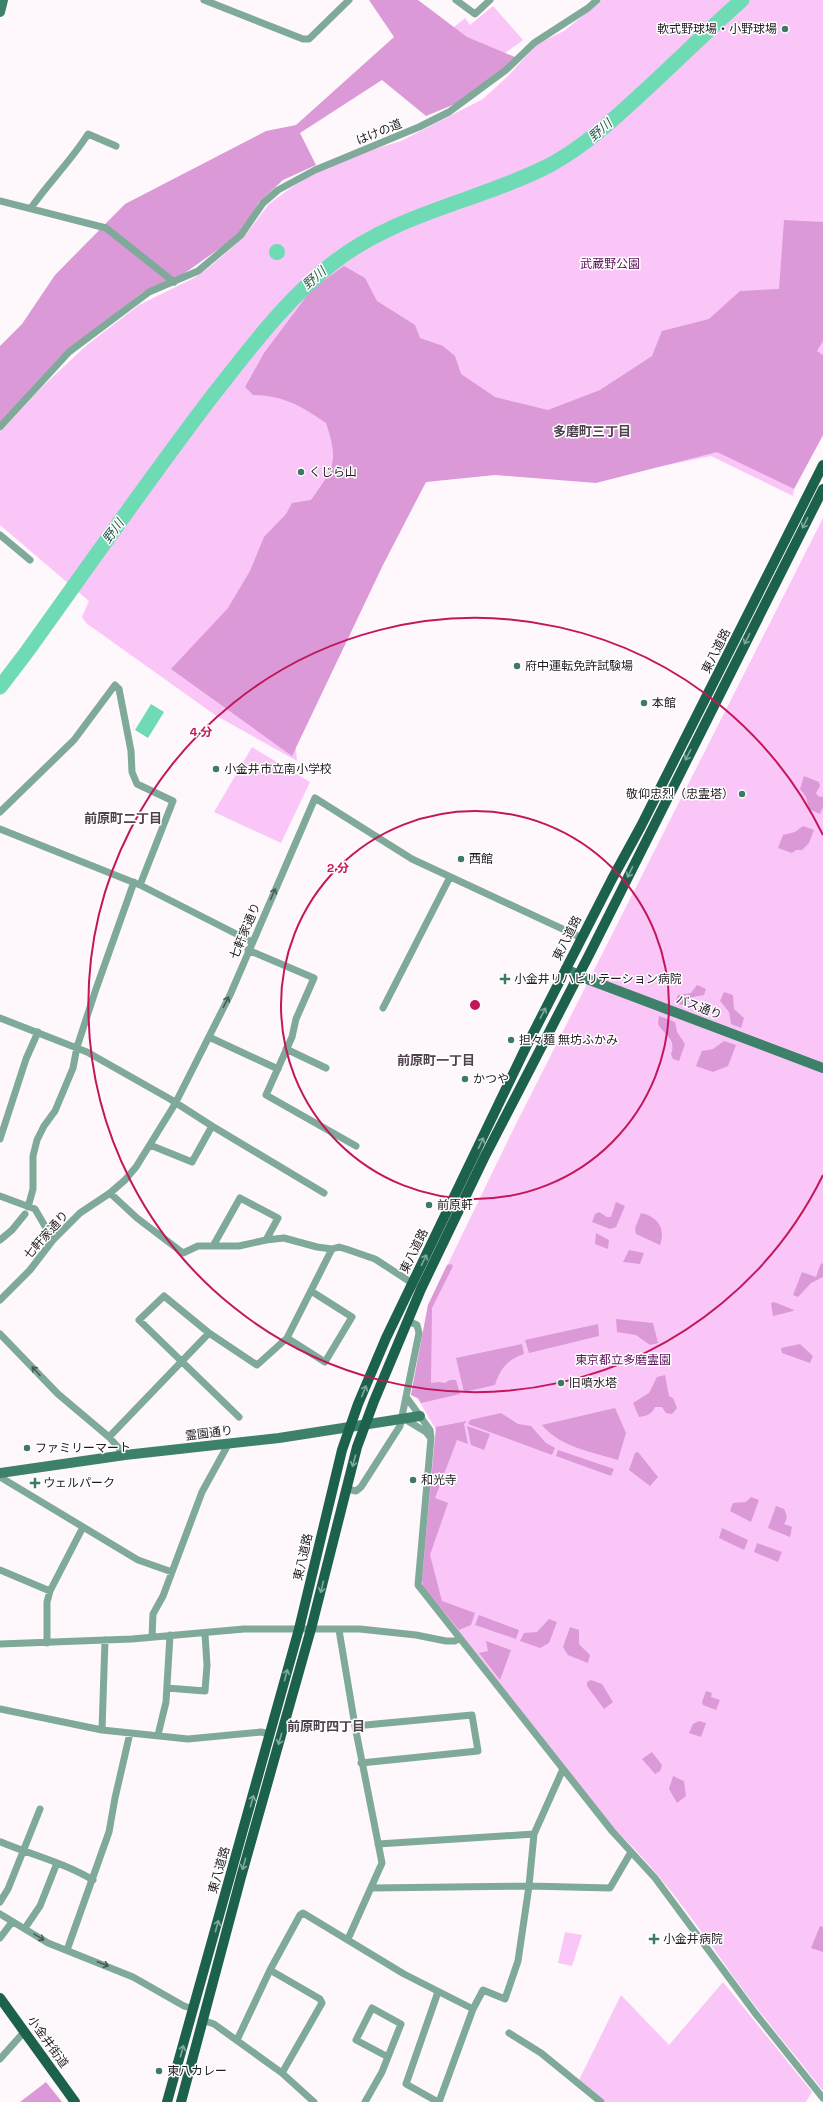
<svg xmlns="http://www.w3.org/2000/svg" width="823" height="2102" font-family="'Space Grotesk','Noto Sans JP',sans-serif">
  <rect width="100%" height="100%" fill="#fef8fd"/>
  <path fill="#fac6f7" d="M602,0H823V435L794,489L793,496L711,456L600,479L496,471L435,476L417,490L294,729L297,761L215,715L86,623L82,617L89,601L0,525V432L42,387L87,345L139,305L194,278L212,265L244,237L269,204L289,189L315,173L375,149L401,141L483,99L508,76L537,44L564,31Z
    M493,6L523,40L462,85L431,46L465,18L470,25Z
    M823,518V2091C797,2057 769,2025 744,1991C704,1936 665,1876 615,1830L422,1586L420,1581L436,1430L418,1399L411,1395L428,1305L514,1128Z
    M252,747L310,782L281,843L214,812Z
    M565,1932L582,1935L572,1966L558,1963Z
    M723,1982L812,2092L806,2102H606L579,2080L621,1995L669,2045Z"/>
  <path fill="#db99d7" d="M369,0H418L467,37L515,57L477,95L426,116L382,80L300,133L316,165L283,180L259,202L240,234L182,275L143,292L61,356L0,424V346L22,324L55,275L125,204L266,131L296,125L394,37Z
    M784,220L823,222V341L817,351L823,355V435L794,489L717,452L596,483L495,475L426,482L383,565L292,756L171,669L228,608L250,571L264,537L286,514L292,503L311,500C334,468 339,462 326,423C301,406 285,396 253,395L245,387L264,353L312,289L344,266L365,278L377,301L415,325L420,338L443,346L455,356L461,374L495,397L548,410L600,390L652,356L662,331L709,319L740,291L779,289Z
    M804,776L819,782L820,786L816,793L818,796L823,797V807L820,814L809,809L806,797L800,789Z
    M803,826L814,830L809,843L802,850H796L792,853L778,848L783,835L795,832Z
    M697,985L706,989L704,995L693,997L682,1005L675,1003L678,995L691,993Z
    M724,992L733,995L734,1009L744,1018L741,1028L731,1024L729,1012L720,1001Z
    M659,1016L675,1022L677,1032L685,1044L679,1061L673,1059L671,1054C677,1039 664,1035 658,1024Z
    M724,1041L736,1045L728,1066L713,1072L696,1066L702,1051L713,1049Z
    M616,1202L625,1206L616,1227L610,1229L592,1222L595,1214L599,1212L607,1217H611Z
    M641,1213C658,1217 666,1228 660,1245L636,1234L635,1228Z
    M596,1233L609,1240L608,1249L595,1244Z
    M629,1250L644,1253L640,1264L623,1262Z
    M821,1263L823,1264V1277L811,1283L798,1297L793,1295L802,1272L816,1277Z
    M451,1264L453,1266L432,1308L431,1383L438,1382L445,1383L450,1380H456L460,1394L421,1403L418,1398L411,1395L428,1305L447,1265Z
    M774,1302L794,1310L793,1311L773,1316L771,1303Z
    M616,1319L653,1323L658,1343L650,1345L636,1335L617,1332Z
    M598,1324L599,1336L529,1353L525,1340Z
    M522,1344L524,1354C508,1359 500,1369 495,1385L464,1392L456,1358Z
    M800,1344L813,1356L810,1363L782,1353L781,1348Z
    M665,1375L669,1396L673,1398L677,1408L672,1414L666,1413L662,1407H655C652,1414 647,1416 639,1417L633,1403L649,1393L657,1377Z
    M615,1408L626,1433L618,1460C592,1452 560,1447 542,1425Z
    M501,1413L518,1424L531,1426L546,1443L555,1448L552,1455L468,1424L470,1420Z
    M467,1421L464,1424L468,1444L457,1440L435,1498L448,1503L430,1555L442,1601L475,1613L471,1625L459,1630L423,1586L422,1580L436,1427Z
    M467,1426L490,1434L484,1450L471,1445Z
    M558,1450L614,1469L611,1476L556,1456Z
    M638,1452L658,1477L650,1486L629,1470L635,1453Z
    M751,1497L759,1500L751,1522L730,1511L733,1503L746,1502Z
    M776,1506L784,1509C787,1515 788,1518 784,1524L792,1527L790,1537L768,1528Z
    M722,1528L748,1540L744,1550L719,1538Z
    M757,1543L782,1552L778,1562L754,1552Z
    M479,1615L519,1630L516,1639L475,1625Z
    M549,1619L557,1622L549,1643L540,1648L520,1641L524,1633L537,1632Z
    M570,1627L579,1630V1644L590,1655L588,1663L568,1655L563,1647Z
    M486,1641L511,1650L500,1680L479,1653L488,1651Z
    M591,1680L602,1684L613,1702L604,1709L587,1686V1682Z
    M706,1691L712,1693L711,1697L720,1700L716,1710L703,1705L702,1702Z
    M699,1721L706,1723L701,1737L689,1733L693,1724Z
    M652,1752L662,1765L660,1771L655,1774L642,1759Z
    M673,1776L684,1781L686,1796L677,1803L669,1789Z
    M820,1926L823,1927V1952L811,1948Z
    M46,2082L62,2102H20Z"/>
  <path fill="#6fdbb5" d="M269 252a8 8 0 1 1 16 0a8 8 0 1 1-16 0Z
    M151,704L164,712L148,738L135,730Z"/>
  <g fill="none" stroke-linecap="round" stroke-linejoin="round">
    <path stroke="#6fdbb5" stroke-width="15" d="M0,687L26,653C87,568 147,482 210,399C248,351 284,301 333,263C396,213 480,201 550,165C583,147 612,121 640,95C674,64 707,31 742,0"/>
    <path stroke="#7fa998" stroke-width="7" d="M204,0L303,39H309L349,0
      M456,0L475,14L490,0
      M0,201L106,228L174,282
      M31,208C49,182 71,161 88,134L116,146
      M0,427L69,352L149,292L198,271L241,235L263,203L278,190L315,170L419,127L449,112L506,70L534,43L588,8L597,0
      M0,535L30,560
      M0,812L74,740L115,685L119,689L131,751L132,772L137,784L173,801L140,885
      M0,829L140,885L252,942
      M248,950L314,978L296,1019L292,1037L266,1095L356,1146
      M383,1008L450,877
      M0,1018L87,1052L170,1099L212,1126L324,1193
      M209,1037L278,1069
      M286,1049L326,1068
      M0,1139L26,1059L38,1032
      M150,1145L192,1162L212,1126
      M110,1193L137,1218L183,1253L198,1246H213L240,1198L278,1218L266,1240L239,1246H213
      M0,1196L35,1209L53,1240
      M28,1207L33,1189V1156L37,1140L44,1126L55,1111L73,1068L77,1047L96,989L134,882
      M0,1240L12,1230L25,1214
      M266,1240L284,1238L317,1247L332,1249L339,1247L346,1249L375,1259L412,1283
      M0,1300L30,1270L53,1240L80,1213L110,1193L125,1180L136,1167L175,1104L230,995L315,798L412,859L582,938
      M209,1333L164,1296L139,1320L239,1417
      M0,1334L58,1394L109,1437L125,1455
      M287,1338L325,1362L352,1317L311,1291
      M407,1398L430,1430L431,1438L418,1585L612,1831L655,1878L755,2013L823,2098
      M403,1418L426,1432L430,1437
      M109,1437L209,1333L257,1365L287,1338L332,1249
      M0,1477L138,1560L172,1572
      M347,1489L356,1491L361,1487L400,1426L419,1333L417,1325L408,1321
      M0,1570L50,1591
      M339,1630L355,1726L382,1863L348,1939
      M152,1637L153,1614L163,1596L202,1492L229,1443
      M47,1643V1602L50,1591L83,1527
      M0,1644L132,1639L244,1629H360L416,1635L446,1641H455L459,1638
      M167,1688L205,1691L207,1665L205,1634
      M0,1709L102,1730L188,1739L261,1732L270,1734
      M355,1726L472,1715L478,1751L361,1763
      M102,1730L105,1640
      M158,1735L166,1702L170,1635
      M1,1842C32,1855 65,1863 93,1880
      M378,1844L534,1834
      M372,1888L529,1886L610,1888L631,1852
      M0,1902L8,1889L40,1809
      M0,1914L48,1943L133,1977L184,2006L194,2009
      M25,1928L40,1906L57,1863
      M0,1938L12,1922
      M67,1950L109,1832L115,1798L130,1733
      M270,1970L320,1999L322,2003L282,2073
      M202,2020L214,2024L282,2073L314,2102
      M509,2033L541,2053L601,2102
      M237,2040L270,1970L300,1915L303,1913L404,1974L473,2009
      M0,2059L24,2032
      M365,2102L382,2072L401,2024L372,2008L356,2040L388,2057
      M438,2102L406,2084L438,1992
      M439,2102L473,2009L483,1990L505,1999L518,1961L529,1886L534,1834L563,1769"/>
    <path stroke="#3e816a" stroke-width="10" d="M0,12L3,0
      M566,969L587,979L823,1068
      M0,1473L125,1455L279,1438L420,1416"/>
    <path stroke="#1b614b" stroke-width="10" d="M0,1998L75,2102
      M167,2102L299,1629L342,1450L358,1404L386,1338L526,1047L612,879L641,826L823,465
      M181,2102L241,1877L311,1629L357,1447L374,1401L421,1289L484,1158L589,955L823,489"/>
  </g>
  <defs><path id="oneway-shaft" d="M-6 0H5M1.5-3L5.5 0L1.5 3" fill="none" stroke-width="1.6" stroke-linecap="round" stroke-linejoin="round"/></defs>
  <g stroke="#82a89c">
    <use href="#oneway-shaft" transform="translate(805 523) rotate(117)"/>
    <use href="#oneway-shaft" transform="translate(747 639) rotate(117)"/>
    <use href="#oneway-shaft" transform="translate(688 755) rotate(117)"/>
    <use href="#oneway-shaft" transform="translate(630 872) rotate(116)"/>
    <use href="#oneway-shaft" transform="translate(543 1013) rotate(-63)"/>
    <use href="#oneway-shaft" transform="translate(481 1143) rotate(-64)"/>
    <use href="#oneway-shaft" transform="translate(424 1260) rotate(-64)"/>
    <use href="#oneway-shaft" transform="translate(364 1391) rotate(-68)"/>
    <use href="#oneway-shaft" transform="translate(354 1461) rotate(105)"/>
    <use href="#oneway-shaft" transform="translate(322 1587) rotate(104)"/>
    <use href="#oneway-shaft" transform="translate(286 1675) rotate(-75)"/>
    <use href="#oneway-shaft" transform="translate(280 1739) rotate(106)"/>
    <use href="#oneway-shaft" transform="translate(252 1801) rotate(-74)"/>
    <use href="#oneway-shaft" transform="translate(244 1864) rotate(106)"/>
    <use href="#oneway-shaft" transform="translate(217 1926) rotate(-74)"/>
    <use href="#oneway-shaft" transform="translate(182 2051) rotate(-74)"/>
  </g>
  <g stroke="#4b5b56">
    <use href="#oneway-shaft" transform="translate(273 894) rotate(-66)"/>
    <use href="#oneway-shaft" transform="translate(226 1002) rotate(-63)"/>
    <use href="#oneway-shaft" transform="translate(36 1371) rotate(-132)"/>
    <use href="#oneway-shaft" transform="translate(39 1937) rotate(31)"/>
    <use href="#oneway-shaft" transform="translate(103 1964) rotate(21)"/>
  </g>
  <g fill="none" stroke="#c2185b" stroke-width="2">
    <circle cx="475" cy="1005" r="194"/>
    <path d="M823 1175A387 387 0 1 1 823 835"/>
  </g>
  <g fill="#3d7964" stroke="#fff" stroke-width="1.5">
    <circle cx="785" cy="29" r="4"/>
    <circle cx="301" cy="472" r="4"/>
    <circle cx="517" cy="666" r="4"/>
    <circle cx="644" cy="703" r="4"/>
    <circle cx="216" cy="769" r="4"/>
    <circle cx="742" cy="794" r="4"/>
    <circle cx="461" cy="859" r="4"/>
    <path d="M503 973h4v4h4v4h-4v4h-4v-4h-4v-4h4z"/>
    <circle cx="511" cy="1040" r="4"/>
    <circle cx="465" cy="1079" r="4"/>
    <circle cx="429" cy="1205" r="4"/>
    <circle cx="561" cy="1383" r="4"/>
    <circle cx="27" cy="1448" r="4"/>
    <circle cx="413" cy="1480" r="4"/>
    <path d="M33 1477h4v4h4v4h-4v4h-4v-4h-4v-4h4z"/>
    <path d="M652 1933h4v4h4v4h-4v4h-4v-4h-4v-4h4z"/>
    <circle cx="159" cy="2071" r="4"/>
  </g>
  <g text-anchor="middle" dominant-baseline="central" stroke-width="3" stroke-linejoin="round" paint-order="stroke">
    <g font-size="12" fill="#201b20" stroke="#fff" text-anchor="start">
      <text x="777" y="29" text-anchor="end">軟式野球場・小野球場</text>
      <text x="309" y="472">くじら山</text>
      <text x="525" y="666">府中運転免許試験場</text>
      <text x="652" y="703">本館</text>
      <text x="224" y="769">小金井市立南小学校</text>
      <text x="734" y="794" text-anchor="end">敬仰忠烈（忠霊塔）</text>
      <text x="469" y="859">西館</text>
      <text x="514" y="979">小金井リハビリテーション病院</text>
      <text x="519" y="1040">担々麺 無坊ふかみ</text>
      <text x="473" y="1079">かつや</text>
      <text x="437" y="1205">前原軒</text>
      <text x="569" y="1383">旧噴水塔</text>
      <text x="35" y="1448">ファミリーマート</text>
      <text x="421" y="1480">和光寺</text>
      <text x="43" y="1483">ウェルパーク</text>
      <text x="663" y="1939">小金井病院</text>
      <text x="167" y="2071">東八カレー</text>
    </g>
    <g font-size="12" fill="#201b20" stroke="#fff">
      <text transform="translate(379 132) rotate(-22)">はけの道</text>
      <text transform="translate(716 651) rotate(-63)">東八道路</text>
      <text transform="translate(245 931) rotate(-67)">七軒家通り</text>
      <text transform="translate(567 938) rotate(-63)">東八道路</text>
      <text transform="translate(699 1007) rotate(21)">バス通り</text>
      <text transform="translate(46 1235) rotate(-48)">七軒家通り</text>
      <text transform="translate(414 1251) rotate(-64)">東八道路</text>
      <text transform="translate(209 1433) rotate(-7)">霊園通り</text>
      <text transform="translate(303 1557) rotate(-77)">東八道路</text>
      <text transform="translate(219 1870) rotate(-74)">東八道路</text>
      <text transform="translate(48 2042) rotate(54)">小金井街道</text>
    </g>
    <g font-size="12" fill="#5f0f5e" stroke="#fff">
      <text x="610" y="264">武蔵野公園</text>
      <text x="623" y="1360">東京都立多磨霊園</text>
    </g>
    <g font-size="13" font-style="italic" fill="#2a5848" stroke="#fff">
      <text transform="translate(600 130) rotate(-41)">野川</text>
      <text transform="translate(314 278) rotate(-41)">野川</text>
      <text transform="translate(113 531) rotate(-54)">野川</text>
    </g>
    <g font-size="13" font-weight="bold" fill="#4f424e" stroke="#fff">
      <text x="592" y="431">多磨町三丁目</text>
      <text x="123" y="818">前原町二丁目</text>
      <text x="436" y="1060">前原町一丁目</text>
      <text x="326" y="1726">前原町四丁目</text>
    </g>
  </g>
  <circle cx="475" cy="1005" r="6" fill="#c2185b" stroke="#fff" stroke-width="2"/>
  <g font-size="12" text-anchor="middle" font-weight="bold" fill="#c2185b" stroke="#fff" stroke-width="3" stroke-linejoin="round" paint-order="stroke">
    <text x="201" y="736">4 分</text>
    <text x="338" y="872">2 分</text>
  </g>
</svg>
